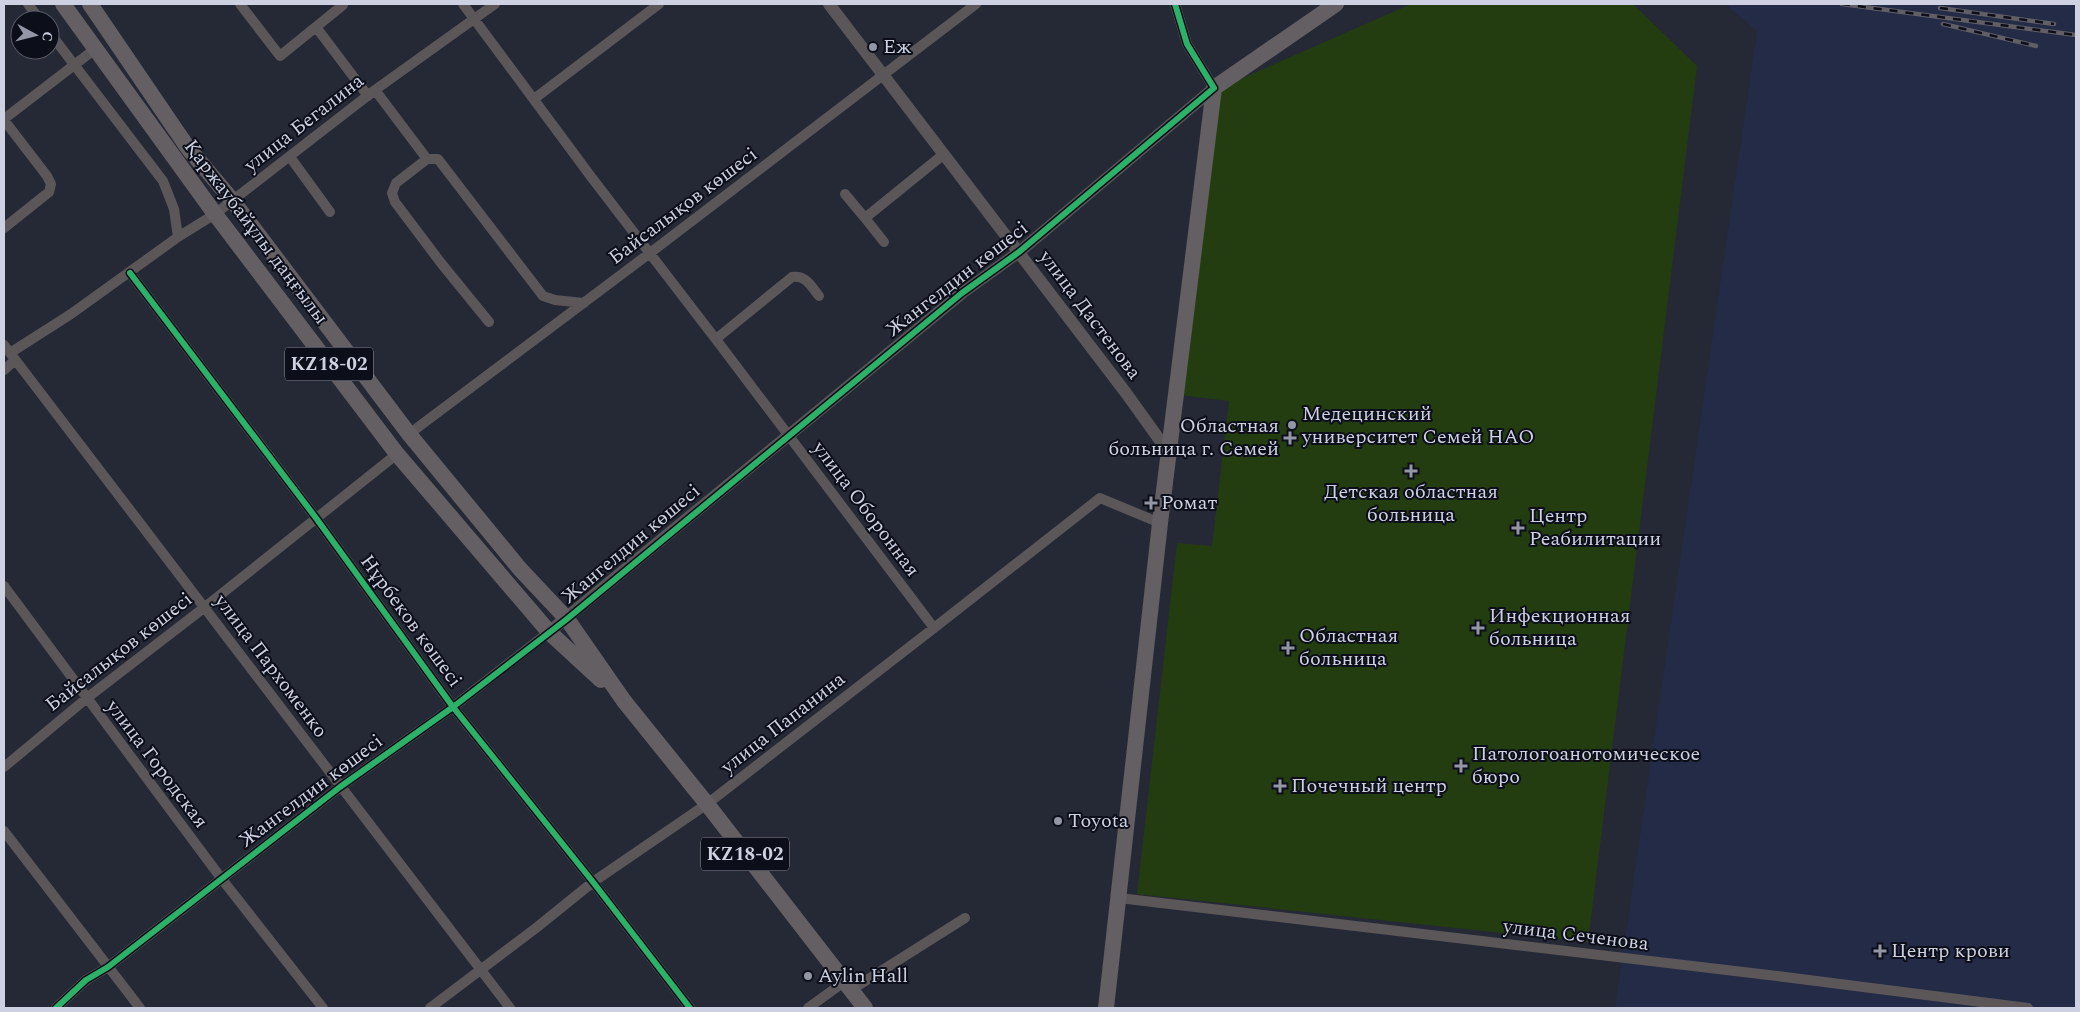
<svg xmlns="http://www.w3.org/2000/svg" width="2080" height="1012" font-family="Spectral,serif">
  <rect width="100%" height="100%" fill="#252835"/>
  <path fill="#242b46" d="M1725,4H2076V1008H1615L1757,31Z"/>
  <path fill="#243d10" d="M1411,4H1633L1697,66L1588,942L1137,894L1177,543L1212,546L1229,401L1179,395L1219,94L1236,81Z"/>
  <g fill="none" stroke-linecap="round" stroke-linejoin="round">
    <path stroke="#5b5759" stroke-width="10" d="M28,4L40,20
      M240,4L280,56L343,5L342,4
      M463,4L592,178L721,346L934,628
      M1175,4L1187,44L1214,88
      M316,27L368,96
      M50,33L163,181L174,209L178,237
      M375,90L427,159H438L543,296L555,300L584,303
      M534,99L659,4
      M4,119L95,49
      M4,120L47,176L51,184L49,192L4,228
      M290,157L330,212
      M427,159L396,183L392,193L395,202L441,263L489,322
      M845,194L865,218
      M884,242L865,218L944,154
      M130,273L316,518L453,707L593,882L690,1008
      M716,339L792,277C806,275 811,286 819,296
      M4,345L510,1008
      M10,353L71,314L178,237L215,214L375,90L495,4
      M4,370L14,361
      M409,434L650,253L976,4
      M4,586L221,878L323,1008
      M4,767L87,698L205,607L397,454
      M4,831L140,1008
      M1119,898L1777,976L2028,1008
      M851,990L965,918
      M56,1008L86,980L108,967L340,787L453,707L549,632
      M430,1008L536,928L593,882L707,804L934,628L1100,498L1160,523
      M808,1008L844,982"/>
    <path stroke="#5b5759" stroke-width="12" d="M829,4L1126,393L1169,453
      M549,632L962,293L1019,252L1214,88"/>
    <path stroke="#635f63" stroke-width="16" d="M63,4L215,214L397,454L549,632L601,680
      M90,4L188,148L232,200L409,434L520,569L567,619L624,701L707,804L865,1008
      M1106,1008L1160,523L1214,88L1336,4"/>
    <defs>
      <path id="rail" d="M1842,4L2076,35
        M1940,8L2054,24
        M1943,24L2036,46"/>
    </defs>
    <use href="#rail" stroke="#605f65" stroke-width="4.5"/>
    <use href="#rail" stroke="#0c0e19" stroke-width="2.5" stroke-dasharray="8" stroke-linecap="butt"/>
    <defs>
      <path id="cycleway" d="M130,273L316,518L453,707L593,882L690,1008
        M56,1008L86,980L108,967L340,787L453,707L567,619L962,293L1019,252L1214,88L1187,44L1175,4"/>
    </defs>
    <use href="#cycleway" stroke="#0c0e19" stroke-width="9"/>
    <use href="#cycleway" stroke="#2db169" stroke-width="6"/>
  </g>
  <g fill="#9296a5" stroke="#0c0e19" stroke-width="2">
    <circle cx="873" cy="47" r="5"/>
    <circle cx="1292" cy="425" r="5"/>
    <path d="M1287.5 430.5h5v5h5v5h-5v5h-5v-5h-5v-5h5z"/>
    <path d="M1408.5 463.5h5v5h5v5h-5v5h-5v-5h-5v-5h5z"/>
    <path d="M1148.5 495.5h5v5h5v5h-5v5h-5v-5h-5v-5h5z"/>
    <path d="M1515.5 520.5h5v5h5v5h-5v5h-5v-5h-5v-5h5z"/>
    <path d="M1475.5 620.5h5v5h5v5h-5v5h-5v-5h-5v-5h5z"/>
    <path d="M1285.5 640.5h5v5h5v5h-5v5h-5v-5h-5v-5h5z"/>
    <path d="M1458.5 758.5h5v5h5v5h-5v5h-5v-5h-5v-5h5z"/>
    <path d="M1277.5 778.5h5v5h5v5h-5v5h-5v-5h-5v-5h5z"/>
    <circle cx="1058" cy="821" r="5"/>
    <path d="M1877.5 943.5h5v5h5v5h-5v5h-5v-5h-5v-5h5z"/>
    <circle cx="808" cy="976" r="5"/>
  </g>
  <g text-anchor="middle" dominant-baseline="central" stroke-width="4" stroke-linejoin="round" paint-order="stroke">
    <g fill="#0c0e19" stroke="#9396a5" stroke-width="1">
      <rect x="285" y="347.5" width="88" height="33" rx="4"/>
      <rect x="701" y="837.5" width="88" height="33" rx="4"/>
    </g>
    <g font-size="19" font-weight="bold" fill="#cdd1e1">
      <text x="329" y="364">KZ18-02</text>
      <text x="745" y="854">KZ18-02</text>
    </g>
    <g font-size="20" fill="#cdd1e1" stroke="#0c0e19" text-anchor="start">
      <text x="883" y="47">Еж</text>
      <text x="1302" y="414">Медецинский<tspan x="1302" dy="23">университет Семей НАО</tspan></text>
      <text x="1279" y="426" text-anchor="end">Областная<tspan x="1279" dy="23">больница г. Семей</tspan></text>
      <text x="1411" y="492" text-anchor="middle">Детская областная<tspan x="1411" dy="23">больница</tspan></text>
      <text x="1161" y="503">Ромат</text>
      <text x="1529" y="516">Центр<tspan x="1529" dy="23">Реабилитации</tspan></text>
      <text x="1489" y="616">Инфекционная<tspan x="1489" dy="23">больница</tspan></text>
      <text x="1299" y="636">Областная<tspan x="1299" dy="23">больница</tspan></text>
      <text x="1472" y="754">Патологоанотомическое<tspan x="1472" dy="23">бюро</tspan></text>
      <text x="1291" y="786">Почечный центр</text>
      <text x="1068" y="821">Toyota</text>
      <text x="1891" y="951">Центр крови</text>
      <text x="818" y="976">Aylin Hall</text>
    </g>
    <g font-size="20" fill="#cdd1e1" stroke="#0c0e19">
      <text transform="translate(304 123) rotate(-38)">улица Бегалина</text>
      <text transform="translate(683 206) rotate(-37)">Байсалықов көшесі</text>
      <text transform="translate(256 232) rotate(53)">Қаржаубайұлы даңғылы</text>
      <text transform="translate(957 279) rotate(-38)">Жангелдин көшесі</text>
      <text transform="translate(1090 315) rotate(53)">улица Дастенова</text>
      <text transform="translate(866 509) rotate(53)">улица Оборонная</text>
      <text transform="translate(631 544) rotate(-40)">Жангелдин көшесі</text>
      <text transform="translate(411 621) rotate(54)">Нұрбеков көшесі</text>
      <text transform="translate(119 652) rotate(-38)">Байсалықов көшесі</text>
      <text transform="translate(271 666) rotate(53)">улица Пархоменко</text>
      <text transform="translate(783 723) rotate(-38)">улица Папанина</text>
      <text transform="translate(157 764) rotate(53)">улица Городская</text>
      <text transform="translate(311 791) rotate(-37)">Жангелдин көшесі</text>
      <text transform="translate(1576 935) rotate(7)">улица Сеченова</text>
    </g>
  </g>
  <rect width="2080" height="1012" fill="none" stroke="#cdd1e1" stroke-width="10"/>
  <g transform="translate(35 35) rotate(97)"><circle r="24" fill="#0c0e19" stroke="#595c69"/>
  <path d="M0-4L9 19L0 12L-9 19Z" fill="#9296a5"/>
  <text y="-8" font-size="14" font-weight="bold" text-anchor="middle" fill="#cdd1e1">С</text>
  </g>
</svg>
